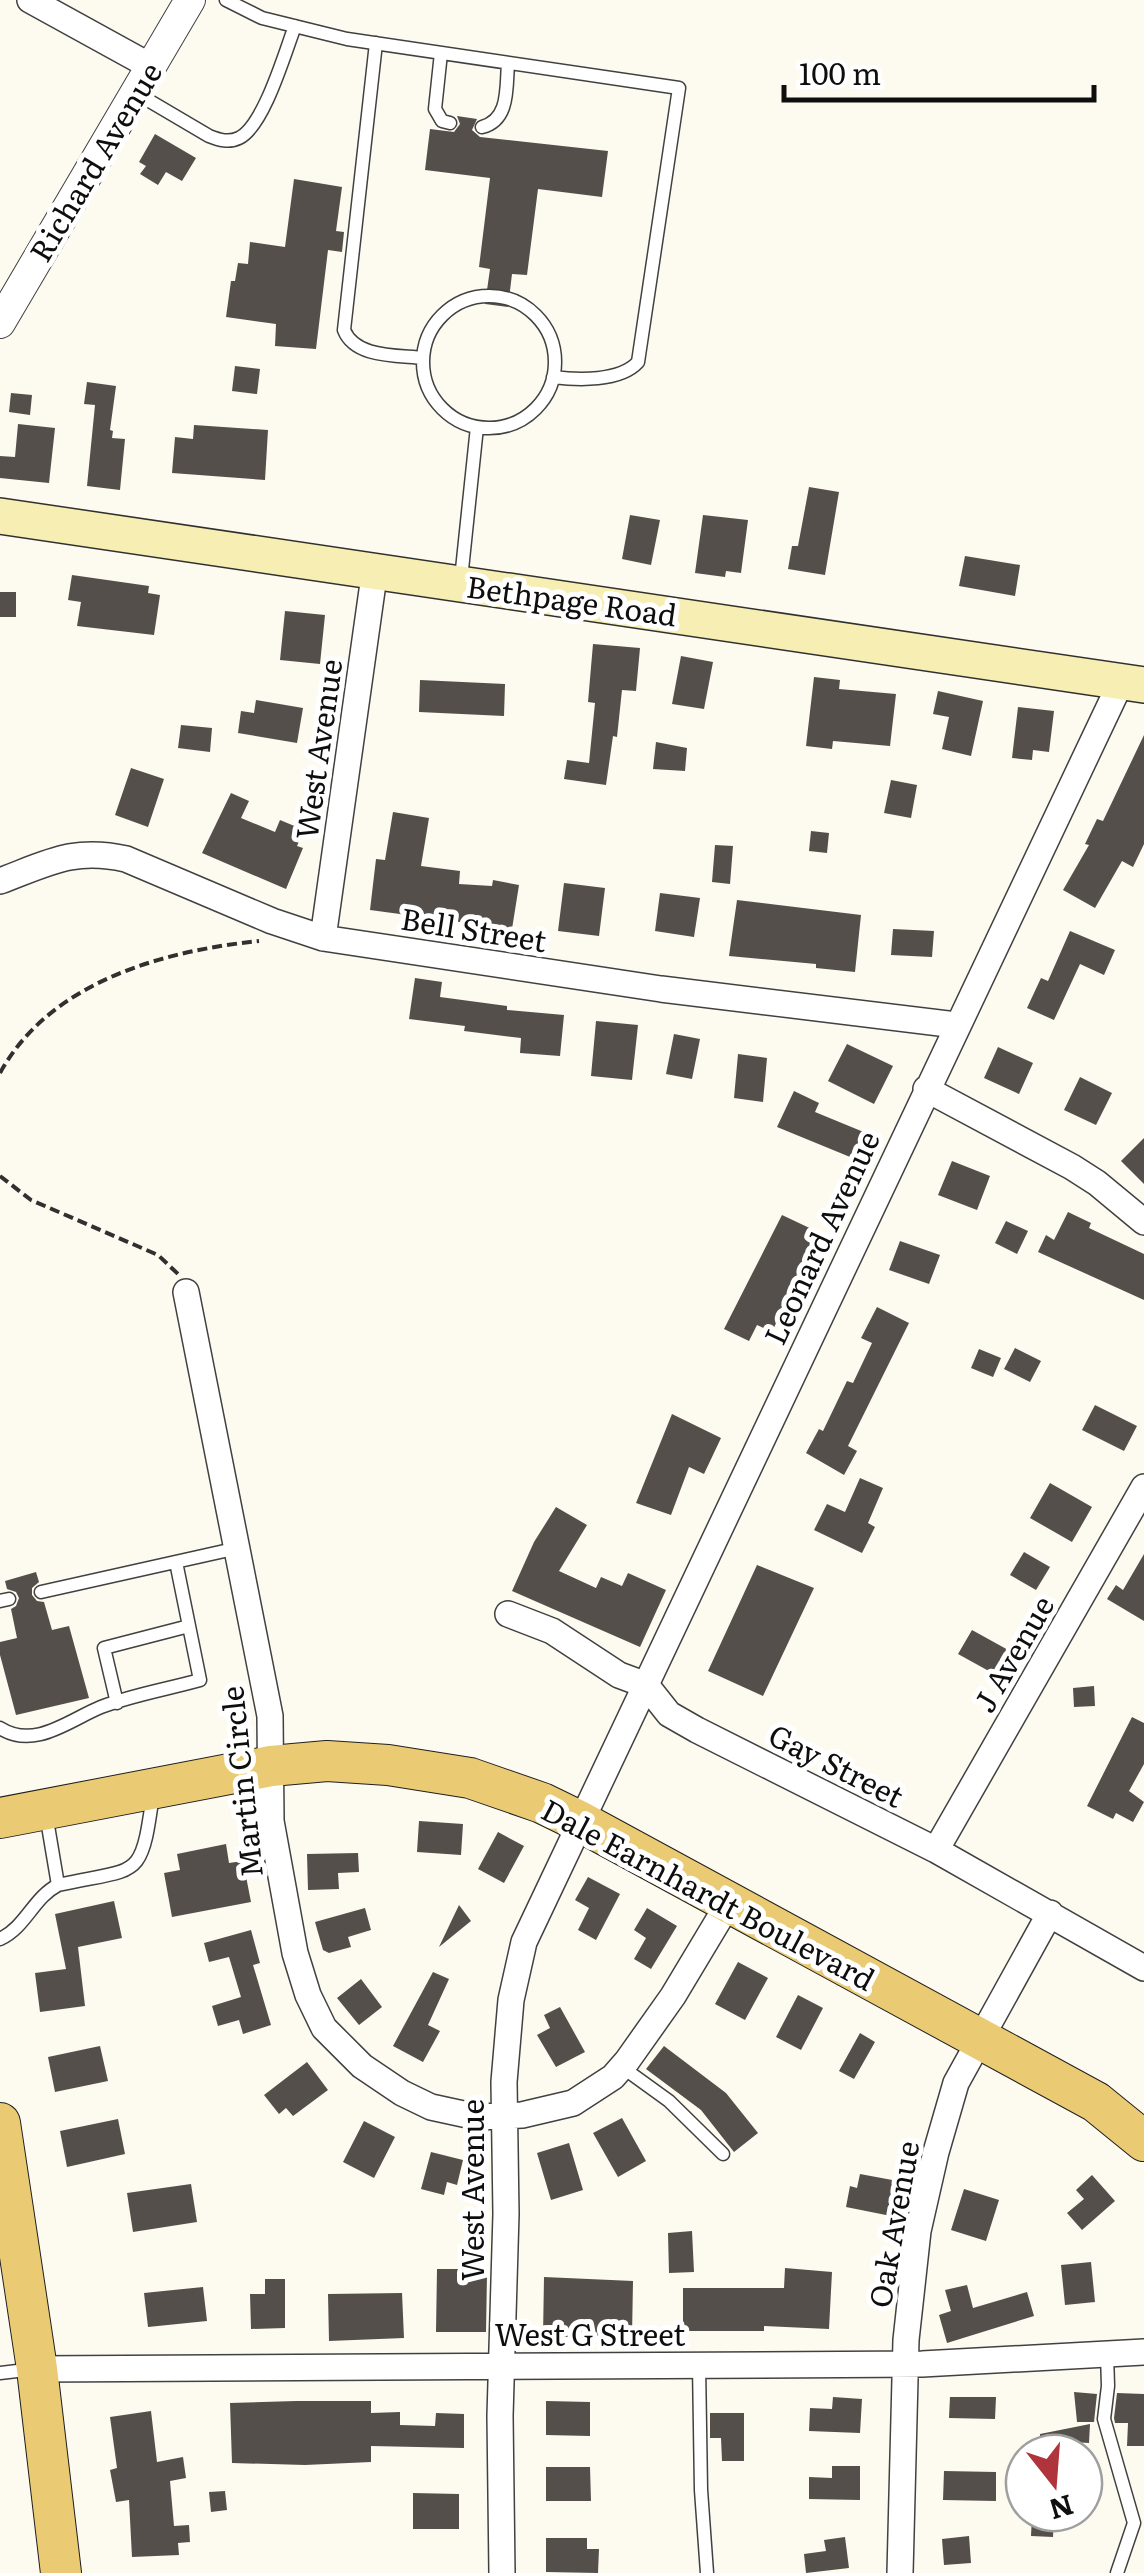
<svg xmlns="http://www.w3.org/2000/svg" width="1144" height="2573" font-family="Literata,serif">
  <rect width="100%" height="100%" fill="#fdfbf0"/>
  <path fill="#554f4b" d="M457,116L477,119L472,130L480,137L608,151L602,197L538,189L527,275L512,274L508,307L485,304L490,269L479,267L490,178L425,170L430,129L454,132L460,124Z
    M155,134L196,158L182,181L166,172L158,185L140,174L146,166L139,162Z
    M294,179L342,187L336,231L344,232L342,252L328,250L316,349L275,346L276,324L226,317L231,281H235L238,263L248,264L250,242L285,247Z
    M235,366L260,369L257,394L232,391Z
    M87,382L116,386L110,430L113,431L112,438L125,439L120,490L87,486L95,405L84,404Z
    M11,393L32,395L30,415L9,412Z
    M18,424L55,428L49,483L0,478V456L15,457Z
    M194,425L268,430L265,480L172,473L175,437L193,439Z
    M809,487L839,492L825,575L788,569L792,546H798Z
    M630,515L660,520L651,565L622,559Z
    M703,515L748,520L741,573L726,571L725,577L695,573Z
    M965,556L1020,565L1015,596L959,586Z
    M72,575L149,586L148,593L160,595L154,635L77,626L81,602L68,600Z
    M0,592H16V617H0Z
    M285,611L325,615L320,664L280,660Z
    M593,644L640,648L636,691L622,690L617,737L613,736L606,785L564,779L567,760L589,763L595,703L588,702Z
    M681,656L713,662L704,709L672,704Z
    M814,677L840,680L839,689L896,694L890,746L833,741L832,749L806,746Z
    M420,680L505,684L504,716L419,712Z
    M938,691L983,701L971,756L942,749L949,717L933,714Z
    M256,700L303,708L297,743L238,733L241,711L254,713Z
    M1018,707L1054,711L1049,752L1033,750L1032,760L1012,758Z
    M181,725L212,728L210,752L178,748Z
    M1144,735V844L1133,867L1122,861L1095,908L1063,890L1089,845L1085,844L1097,819L1103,821Z
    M656,742L687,748L685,771L653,769Z
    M131,768L164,779L148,827L115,815Z
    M891,780L917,785L911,818L884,813Z
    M231,793L249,801L241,818L275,832L280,820L304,830L297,846L303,848L286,889L202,853Z
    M393,812L429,818L421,866L460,871L459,884L492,886L493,880L519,885L512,929L370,910L376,859L385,860Z
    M811,831L829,833L827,853L809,851Z
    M715,845L733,846L730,884L712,882Z
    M564,883L605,888L599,936L558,931Z
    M660,893L700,898L694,937L655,931Z
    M737,900L861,915L855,972L816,968V964L729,956Z
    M893,929L934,931L932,957L891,955Z
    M1070,931L1115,950L1104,975L1080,964L1054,1020L1027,1008L1041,978L1048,981Z
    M415,978L442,982L440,997L507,1006V1010L564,1015L560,1056L520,1053L521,1038L464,1031L465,1026L409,1019Z
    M596,1021L638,1025L632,1080L591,1076Z
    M674,1034L700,1039L692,1079L666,1074Z
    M847,1044L893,1066L874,1104L828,1081Z
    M998,1047L1033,1063L1019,1094L984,1078Z
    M738,1054L767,1058L763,1102L734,1098Z
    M1080,1077L1112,1093L1096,1125L1064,1110Z
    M794,1091L819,1103L815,1112L866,1133L855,1159L777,1127Z
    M1144,1138V1184L1121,1161Z
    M952,1161L990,1176L977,1210L938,1195Z
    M1068,1212L1091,1223L1089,1228L1144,1254V1300L1038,1252L1046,1235L1054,1240Z
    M782,1215L818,1232L772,1332L757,1325L749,1341L724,1329Z
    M1006,1221L1028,1231L1017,1254L995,1243Z
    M900,1241L940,1255L929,1284L889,1270Z
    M877,1307L909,1323L848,1446L857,1451L844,1475L806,1453L819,1429L823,1431L847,1381L853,1383L872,1343L861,1338Z
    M1015,1348L1041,1361L1030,1382L1004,1369Z
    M979,1349L1001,1358L993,1377L971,1368Z
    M1095,1405L1137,1426L1124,1451L1082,1430Z
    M672,1414L721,1438L704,1474L689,1467L671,1515L636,1503Z
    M860,1478L883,1488L868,1523L875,1527L862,1553L814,1530L827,1504L845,1512Z
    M1050,1483L1092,1507L1072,1542L1030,1518Z
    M556,1507L587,1525L559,1571L596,1588L601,1577L622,1586L628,1573L666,1590L640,1647L512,1591L534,1542Z
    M1024,1552L1050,1567L1036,1590L1010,1575Z
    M1144,1554V1621L1107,1599L1116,1585L1123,1590Z
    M757,1565L814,1588L763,1696L708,1671Z
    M36,1572L39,1582L32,1588V1595L37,1601L44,1602L52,1630L69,1626L89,1698L16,1715L0,1655V1642L17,1638L11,1609L16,1606L19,1598L16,1592L7,1589L5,1581Z
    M972,1630L1010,1651L996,1675L958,1654Z
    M1094,1686L1095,1706L1074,1707L1073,1688Z
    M1132,1717L1144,1723V1764L1129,1791L1144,1802L1133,1822L1116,1813L1113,1819L1087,1806Z
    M419,1821L463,1824L461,1855L417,1852Z
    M498,1832L524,1846L504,1883L478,1869Z
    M226,1844L229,1863L243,1861L251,1902L172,1917L164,1873L180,1870L177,1854Z
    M358,1853L359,1872L338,1873L339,1889L308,1890L307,1854Z
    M588,1877L620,1894L596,1940L578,1930L589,1908L575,1900Z
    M114,1901L122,1938L78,1947L85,2006L40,2012L35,1973L66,1969L55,1914Z
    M459,1905L471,1921L439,1947Z
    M365,1908L371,1930L348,1937L351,1947L329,1953L323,1950L315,1922Z
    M647,1908L677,1926L651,1969L634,1959L646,1938L634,1930Z
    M251,1930L260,1963L253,1965L271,2025L243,2034L239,2020L218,2026L212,2006L241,1997L229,1957L209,1962L204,1943Z
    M738,1962L768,1978L745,2020L715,2004Z
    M433,1972L449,1979L428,2025L440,2031L423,2062L393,2046Z
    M361,1979L382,2007L359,2025L337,1998Z
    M798,1995L823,2008L801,2050L776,2037Z
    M560,2007L585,2052L556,2067L537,2035L550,2028L544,2015Z
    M860,2033L875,2042L854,2079L839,2071Z
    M100,2046L108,2081L55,2092L48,2057Z
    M664,2046L726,2093L758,2133L734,2152L701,2110L646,2069Z
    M307,2062L328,2090L293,2116L286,2108L279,2114L264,2095Z
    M622,2118L646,2161L618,2177L593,2133Z
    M118,2119L125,2154L67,2167L60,2131Z
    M364,2121L395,2137L374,2178L343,2162Z
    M569,2143L583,2190L551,2200L537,2153Z
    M431,2152L463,2160L457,2185L447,2182L444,2195L421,2189Z
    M860,2174L903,2182L896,2217L846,2207L850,2186L857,2188Z
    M1092,2175L1115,2201L1082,2230L1067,2213L1084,2199L1076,2190Z
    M191,2184L197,2222L133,2232L127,2193Z
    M964,2189L999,2200L986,2241L951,2230Z
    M692,2231L694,2272L669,2273L668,2233Z
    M1091,2262L1095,2302L1065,2305L1061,2265Z
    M785,2268L832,2272L829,2329L764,2326V2331H683V2288H784Z
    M437,2269H468V2275H487L486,2332H436Z
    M544,2277L633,2281L632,2337H543Z
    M265,2279H285V2328L251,2329L250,2294H265Z
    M967,2285L973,2308L1027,2292L1034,2316L947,2343L939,2315L951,2311L945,2290Z
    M203,2287L207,2321L148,2327L144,2293Z
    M402,2293L404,2338L329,2341L328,2294Z
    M1074,2392L1097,2394L1094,2422H1077Z
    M1117,2393L1144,2394V2446H1127L1128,2423H1115L1114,2418Z
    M833,2397L862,2399L860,2433L809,2431L810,2408L832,2409Z
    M950,2397H996L995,2419L949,2418Z
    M296,2401H371V2413L400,2412V2425L435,2426L436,2413L464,2414V2448L371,2446V2462L305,2465L232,2463L230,2403Z
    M546,2401L590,2402V2436L546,2435Z
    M151,2411L157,2462L183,2457L186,2478L170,2481L174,2526L189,2525L190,2542L178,2543L179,2555L132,2557L129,2500L116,2502L110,2470L117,2468L110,2417Z
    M710,2413H744V2461H722L721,2438H710Z
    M1090,2424L1089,2443L1040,2440V2434Z
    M832,2466H860V2500L809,2499V2477L832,2478Z
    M546,2467H590L591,2501H546Z
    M944,2471L996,2472V2501L943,2500Z
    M225,2491L227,2510L211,2512L209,2492Z
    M413,2493L459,2494V2529H413Z
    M1032,2515L1054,2516L1053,2537L1031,2536Z
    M969,2536L971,2563L944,2565L942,2539Z
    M845,2537L849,2568L806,2573L804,2554L826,2551L824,2540Z
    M546,2538H587V2549H599L598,2573L546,2572Z"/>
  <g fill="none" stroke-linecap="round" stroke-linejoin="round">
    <defs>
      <path id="service" d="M226,0L262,18L347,39L679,88L638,362C620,382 577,380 553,377
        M376,43L344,330C355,358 397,355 423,358
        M441,53L435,109L442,121L450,123
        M136,93L209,136C219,140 229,143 239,138C264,126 285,52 295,26
        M482,127C510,120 506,87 508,63
        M423 362a66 66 0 1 1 132 0a66 66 0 1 1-132 0Z
        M461,579L477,427
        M41,1592L238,1548
        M0,1601L9,1599
        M117,1703L104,1648L189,1626
        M0,1728C35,1750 69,1720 101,1707C132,1695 168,1689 200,1680L176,1562
        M46,1814L58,1885
        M0,1939C26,1927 33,1898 58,1885C140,1867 141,1882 153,1794
        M622,2067L669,2101L723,2154
        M1107,2354L1108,2386L1104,2419L1134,2523L1117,2573
        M699,2365L701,2490L707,2573
        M0,2373L34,2369"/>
      <path id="minor" d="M30,0L150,66
        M0,881C48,863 74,847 126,859L272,921L323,938L661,989L956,1025
        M323,938L375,569
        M926,1089L1072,1167L1097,1183L1144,1222
        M186,1292L270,1716L271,1821L295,1953L308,1995L324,2028L362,2066L402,2093L431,2107L477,2117L522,2115L573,2103L613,2077L627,2061L673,1996L730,1901
        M508,1614L552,1631L619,1675L646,1685L669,1714L697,1730L936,1850L1144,1968
        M936,1850L1144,1487
        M37,2369L922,2364L1144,2352
        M502,2573L500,2416L506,2214L504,2082L511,2000L524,1942L1121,682
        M900,2573L906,2340L918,2231L936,2152L956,2083L1050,1913"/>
      <path id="tertiary" d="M0,323L190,0"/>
      <path id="secondary" d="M0,516L1144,685"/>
      <path id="primary" d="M0,1818L271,1766L327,1761L388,1765L470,1778L542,1803L581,1822L1096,2102L1144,2141
        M0,2123L37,2369L61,2573"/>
    </defs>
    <use href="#service" stroke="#414141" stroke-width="15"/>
    <use href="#minor" stroke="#414141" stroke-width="28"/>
    <use href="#tertiary" stroke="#414141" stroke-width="32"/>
    <use href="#secondary" stroke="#303030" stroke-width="38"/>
    <use href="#primary" stroke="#1f1f1f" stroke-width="42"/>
    <path stroke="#303030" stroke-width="4" stroke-dasharray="10 5" stroke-linecap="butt" d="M0,1073C50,982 162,951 259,941
      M0,1176L31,1200L158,1255L178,1274"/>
    <use href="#service" stroke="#fff" stroke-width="12"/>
    <use href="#minor" stroke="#fff" stroke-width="25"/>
    <use href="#tertiary" stroke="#fff" stroke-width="30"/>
    <use href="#secondary" stroke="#f6eeb2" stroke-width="35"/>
    <use href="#primary" stroke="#eacb74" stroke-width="40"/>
  </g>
  <g text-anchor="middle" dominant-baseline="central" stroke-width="10" stroke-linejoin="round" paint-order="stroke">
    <g font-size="30" fill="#0e0e0e" stroke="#fff">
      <text transform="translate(94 161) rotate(-59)">Richard Avenue</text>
      <text transform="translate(572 599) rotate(8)">Bethpage Road</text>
      <text transform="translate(317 749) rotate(-82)">West Avenue</text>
      <text transform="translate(474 928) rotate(9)">Bell Street</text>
      <text transform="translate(820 1237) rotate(-65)">Leonard Avenue</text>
      <text transform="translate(1012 1653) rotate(-60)">J Avenue</text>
      <text transform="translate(837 1764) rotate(27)">Gay Street</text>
      <text transform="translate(240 1782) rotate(-96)">Martin Circle</text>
      <text transform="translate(709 1893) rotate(28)">Dale Earnhardt Boulevard</text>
      <text transform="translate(471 2190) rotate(-90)">West Avenue</text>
      <text transform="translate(892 2224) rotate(-80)">Oak Avenue</text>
      <text x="590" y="2333">West G Street</text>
    </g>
  </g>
  <g transform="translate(1054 2483) rotate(163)"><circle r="48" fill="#ffffff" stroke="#9f9f9f" stroke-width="2.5"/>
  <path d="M0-8L18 38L0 25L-18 38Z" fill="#af343c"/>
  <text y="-15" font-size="28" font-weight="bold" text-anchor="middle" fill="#0e0e0e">N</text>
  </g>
  <path d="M784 85v15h310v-15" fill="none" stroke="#0e0e0e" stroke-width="5"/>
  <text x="799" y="85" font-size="30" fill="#0e0e0e" stroke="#ffffff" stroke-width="8" paint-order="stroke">100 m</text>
</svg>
